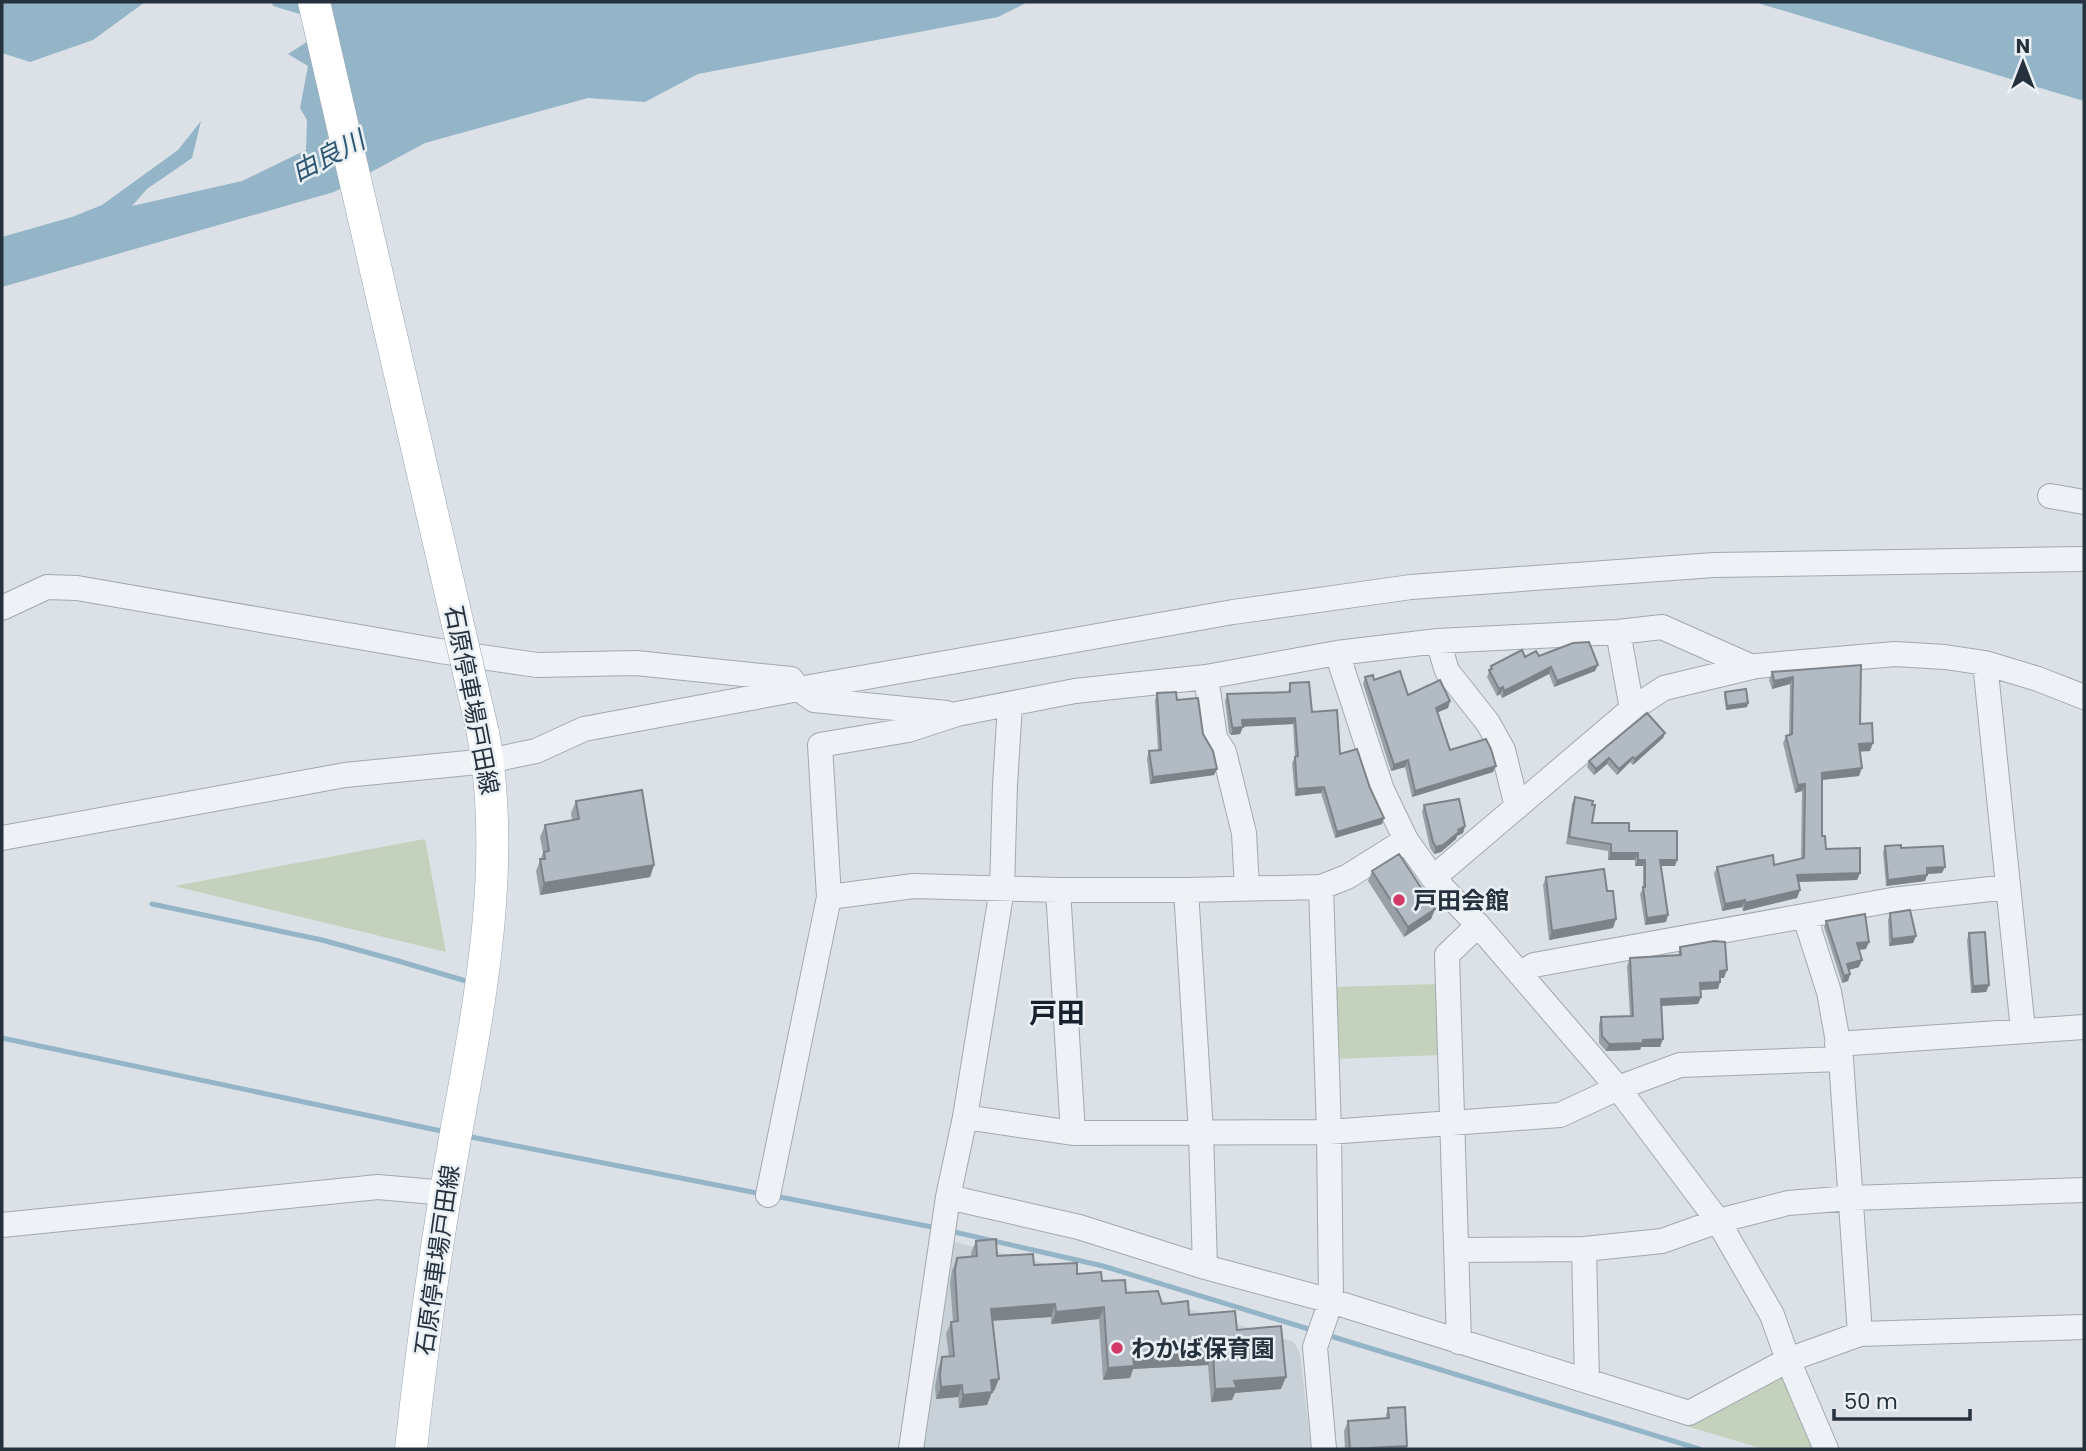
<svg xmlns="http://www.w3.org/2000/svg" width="2086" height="1451" font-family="Poppins,'Noto Sans JP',sans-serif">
  <rect width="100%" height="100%" fill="#dbe1e6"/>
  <path fill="#c9d1d8" d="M953,1242L1033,1260L1294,1342L1300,1354L1311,1449H923Z"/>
  <path fill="#c4d1bc" d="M425,839L446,952L174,886Z
    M1438,984L1440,1055L1333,1059L1331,987Z
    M1773,1377L1788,1379L1815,1449H1764L1686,1426Z"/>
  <path fill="#94b5c8" d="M2,2H145L93,40L30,62L2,53Z
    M272,2H1028L998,17L698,74L645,102L588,98L425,143L334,192L2,287V237L72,217L102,205L178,150L201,121L192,158L147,189L132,206L242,181L306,150L307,120L300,108L308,66L288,54L313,38L303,15L273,6Z
    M1758,2H2084V101L1761,4Z"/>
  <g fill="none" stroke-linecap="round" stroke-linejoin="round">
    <path stroke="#94b5c8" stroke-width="5" d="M152,904L322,940L395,960L466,981
      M2,1038L446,1132
      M466,1136L762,1194
      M775,1196L937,1228
      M950,1231L1103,1266L1315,1331
      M1327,1335L1699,1449"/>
    <defs>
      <path id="minor" d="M2050,496L2084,502
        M2,608L47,587L77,588L440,651L537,665L636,663L791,679L799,689L814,700L946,713
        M1618,632L1632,709
        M1438,641L1447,671L1488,723L1503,750L1517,807
        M1337,653L1382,790L1406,840L1433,878L1478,925L1618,1088L1718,1221L1772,1315L1788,1360L1826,1449
        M1985,663L2023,1030
        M1206,677L1215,738L1224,752L1244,833L1247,888
        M2,838L345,775L488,761L536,751L584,729L799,689L1233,612L1411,587L1714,565L2084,559
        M1433,878L1632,709L1664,688L1756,666L1895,654L1945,657L1985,663L2038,679L2084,697
        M1321,887L1329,1132L1331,1301L1315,1347L1324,1449
        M1058,890L1073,1133
        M1186,890L1201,1132L1205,1267
        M829,897L914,886L1058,890H1186L1321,887L1347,877L1406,840
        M1805,917L1829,992L1841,1059L1860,1334
        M1520,974L1534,965L1892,900L2008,887
        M1837,1044L2084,1027
        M965,1117L1073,1133L1329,1132L1560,1115L1618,1088L1680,1065L1841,1059
        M768,1195L829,897L820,745L908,730L957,714L1075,691L1206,677L1337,653L1438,641L1618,632L1662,627L1752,667
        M948,1197L1079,1227L1205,1267L1331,1301L1689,1413L1788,1360L1860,1334L2084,1327
        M2,1225L378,1187L446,1193
        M1584,1249L1587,1381
        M1456,1250L1584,1249L1662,1241L1718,1221L1788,1203L1851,1198L2084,1190
        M1459,1342L1447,955L1478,925
        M911,1449L948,1197L965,1117L1002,889L1005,785L1010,705"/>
      <path id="major" d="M411,1449C422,1347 436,1245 454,1144C478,1011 508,868 483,733"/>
    </defs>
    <use href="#minor" stroke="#a1a9b0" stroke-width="26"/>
    <use href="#major" stroke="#9aa7b2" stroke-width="33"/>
    <use href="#minor" stroke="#eef1f5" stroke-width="24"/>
    <use href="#major" stroke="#fff" stroke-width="32"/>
    <defs>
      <path id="major-bridge" d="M314,2L483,733"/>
    </defs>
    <use href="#major-bridge" stroke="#9aa7b2" stroke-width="33" stroke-linecap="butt"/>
    <use href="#major-bridge" stroke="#fff" stroke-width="32"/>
  </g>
  <path fill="#99a1a8" d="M1539,656L1595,671L1554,687L1549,674L1502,698L1500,694L1497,696L1487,677L1491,666L1525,657Z
    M1861,665L1860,724L1870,751H1859V776L1822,780V836L1826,849L1860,873L1857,880L1798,882L1800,890L1797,898L1743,911L1742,907L1722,911L1714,874L1717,867L1774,865L1801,859L1802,791L1795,793L1783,743L1786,736L1789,735L1790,684L1772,689L1769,680L1772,672Z
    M1365,677L1408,695L1450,701L1448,708L1438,712L1450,750L1496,766L1493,772L1412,797L1405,767L1391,771L1363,684Z
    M1290,683L1312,712L1340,754L1382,824L1335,838L1321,793L1295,796L1292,763L1295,757L1293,724L1243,726L1240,734L1231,735L1229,733L1225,701L1227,694L1288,692Z
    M1725,692L1748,703L1747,707L1726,710L1724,696Z
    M1157,693L1177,700L1203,734L1217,769L1214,775L1150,784L1147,758L1149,751L1158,750L1155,700Z
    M1665,733L1663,738L1633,765L1630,762L1617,775L1607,764L1594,775L1587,767L1589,761Z
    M1575,797L1592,823L1629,831L1675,866H1661L1666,922L1645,925L1640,894L1643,888V866H1635V860H1608V851L1566,844L1572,804Z
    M576,801L654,865L650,877L540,895L536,871L543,853L540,837L545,825L572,820L571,813Z
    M1424,805L1465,826L1463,833L1457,836L1456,839L1441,852L1434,854L1430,848L1422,812Z
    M1885,846L1901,848L1942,873L1927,874L1925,881L1886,886L1883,852Z
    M1372,871L1435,909L1431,919L1404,937L1368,881Z
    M1546,877L1607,891L1616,919L1613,928L1549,940L1543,885Z
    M1890,913L1916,936L1913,943L1889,946L1888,920Z
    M1826,921L1866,949L1859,950V967L1849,970L1850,974L1848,981L1842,983L1824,927Z
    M1969,933L1989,985L1986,992L1971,993L1967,940Z
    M1680,947L1724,978H1720L1718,989L1700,990L1701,997L1698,1004L1661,1006L1660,1047H1641L1640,1050L1606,1051L1599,1043V1024L1601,1017L1630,1016L1627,966L1630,958L1678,955Z
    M976,1241L997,1256L1077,1274L1102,1281L1126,1293L1162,1304L1189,1315L1237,1330L1281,1389L1235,1393L1232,1400L1211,1402L1208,1365L1133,1369L1130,1378L1103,1380L1099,1319L1051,1324V1317L992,1321L999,1379L994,1391L992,1392L987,1405L959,1408L958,1397L936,1399L935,1387L938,1369L942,1357H949L946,1334L951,1322L953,1321L950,1283L952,1270L957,1258L972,1257L971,1253Z
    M1388,1408L1407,1446L1406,1449H1345L1344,1431L1348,1421L1385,1419Z"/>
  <path fill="#7d8388" d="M1598,665L1595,671L1554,687L1557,681Z
    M1551,667L1549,674L1502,698L1504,691Z
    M1793,677L1790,684L1772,689L1774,681Z
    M1503,687L1500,694L1497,696L1499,689Z
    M1450,701L1448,708L1434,714L1436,708Z
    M1748,703L1747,707L1726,710L1727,706Z
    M1295,718L1293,724L1239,727L1242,720Z
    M1243,727L1240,734L1231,735L1233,728Z
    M1665,733L1663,738L1633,765L1635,759Z
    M1873,743L1870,751L1856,752L1859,744Z
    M1633,757L1630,762L1617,775L1619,769Z
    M1609,758L1607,764L1594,775L1596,769Z
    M1408,760L1405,767L1391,771L1394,765Z
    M1496,766L1493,772L1412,797L1415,791Z
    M1862,768L1859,776L1820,780L1822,773Z
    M1217,769L1214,775L1150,784L1153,777Z
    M1805,784L1802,791L1795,793L1798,785Z
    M1324,787L1321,793L1295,796L1297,789Z
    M1384,818L1382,824L1335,838L1337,832Z
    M1465,826L1463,833L1457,836L1456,839L1441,852L1434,854L1436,847L1458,830Z
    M1611,853H1638L1635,860H1608Z
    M1638,860H1645L1643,866H1635Z
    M1660,860H1677L1675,866H1658Z
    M654,865L650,877L540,895L544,883Z
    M1945,867L1942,873L1925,874L1927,868Z
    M1860,873L1857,880L1794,882L1797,875Z
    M1927,875L1925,881L1886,886L1888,880Z
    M1800,890L1797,898L1743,911L1745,903Z
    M1745,900L1742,907L1722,911L1725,904Z
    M1435,909L1431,919L1404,937L1408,927Z
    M1668,915L1666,922L1645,925L1647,918Z
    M1616,919L1613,928L1549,940L1552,931Z
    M1916,936L1913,943L1889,946L1892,939Z
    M1869,942L1866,949L1854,950L1857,943Z
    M1862,960L1859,967L1845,971L1847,964Z
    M1727,970L1724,978H1717L1720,971Z
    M1850,974L1848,981L1842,983L1844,976Z
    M1720,982L1718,989L1697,990L1700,983Z
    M1989,985L1986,992L1971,993L1973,986Z
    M1701,997L1698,1004L1658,1006L1661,999Z
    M1663,1039L1660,1047H1641L1640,1050L1606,1051L1609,1044Z
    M1055,1304L1051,1317L987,1321L991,1309Z
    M1104,1307L1099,1319L1051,1324L1056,1312Z
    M1213,1353L1208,1365L1133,1369L1130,1378L1103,1380L1108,1368L1133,1357Z
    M1286,1377L1281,1389L1235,1393L1232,1400L1211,1402L1215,1389L1234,1381Z
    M999,1379L994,1391L986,1392L991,1380Z
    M962,1385L958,1397L936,1399L941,1387Z
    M992,1392L987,1405L959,1408L963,1395Z
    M1407,1446L1406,1449H1364Z"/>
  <path fill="#b2bbc3" stroke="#7d8388" stroke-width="2" d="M1589,642L1598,665L1557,681L1551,667L1504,691L1503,687L1499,689L1489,670L1492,669L1491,666L1522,650L1525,657L1536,651L1539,656L1573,643Z
    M1861,665L1860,724L1872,723L1873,743L1859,744L1862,768L1822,773V836H1825L1826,849L1860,848V873L1797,875L1800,890L1745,903V900L1725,904L1717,867L1773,855L1774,865L1804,858L1805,784L1798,785L1786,736L1792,734L1793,677L1774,681L1772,672Z
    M1400,671L1408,695L1440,680L1450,701L1436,708L1450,750L1486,739L1491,749L1496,766L1415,791L1408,760L1394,765L1365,677L1373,675L1374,680Z
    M1309,682L1312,712L1337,710L1340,754L1357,749L1370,788L1384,818L1337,832L1324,787L1297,789L1295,757L1298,756L1295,718L1242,720L1243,727L1233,728L1232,726L1227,694L1290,692V683Z
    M1746,689L1748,703L1727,706L1725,692Z
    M1176,692L1177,700L1198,698L1203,734L1213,751L1217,769L1153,777L1149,751L1161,750L1157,693Z
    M1647,713L1665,733L1635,759L1633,757L1619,769L1609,758L1596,769L1589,761Z
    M642,790L654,865L544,883L540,859H545L544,852L549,851L545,825L579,819L576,801Z
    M1575,797L1593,801L1592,805H1595L1592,823H1629V831H1677V860H1660L1668,915L1647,918L1643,887H1645V860H1638V853H1611V844L1569,837Z
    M1459,799L1465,826L1458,830L1459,832L1443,845L1436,847L1433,842L1424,805Z
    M1901,845V848L1943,846L1945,867L1927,868V875L1888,880L1885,846Z
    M1399,854L1435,909L1408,927L1372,871Z
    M1604,869L1607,891H1613L1616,919L1552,931L1546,877Z
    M1910,910L1916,936L1892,939L1890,913Z
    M1865,914L1869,942L1857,943L1862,960L1847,964L1850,974L1844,976L1826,921Z
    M1985,932L1989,985L1973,986L1969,933Z
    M1714,941L1725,942L1727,970L1720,971V982L1700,983L1701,997L1661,999L1663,1039L1643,1040V1043L1609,1044L1602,1036L1601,1017L1633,1016L1630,958L1681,955L1680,947Z
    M996,1239L997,1256L1033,1254L1034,1265L1077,1263V1274L1101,1272L1102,1281L1125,1280L1126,1293L1158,1291L1162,1304L1188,1301L1189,1315L1235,1311L1237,1330L1281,1326L1286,1377L1234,1381L1237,1388L1215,1389L1213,1353L1133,1357L1134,1366L1108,1368L1104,1307L1056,1312L1055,1304L991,1309L999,1379L991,1380L992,1392L963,1395L962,1385L941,1387L940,1375L942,1357L954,1356L951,1322L958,1321L955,1271L957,1258L977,1256L976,1241Z
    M1405,1407L1407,1446L1350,1449L1348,1421L1389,1418L1388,1408Z"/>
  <g fill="#d23966" stroke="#eaf0f4" stroke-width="2.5">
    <circle cx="1399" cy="900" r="7"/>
    <circle cx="1117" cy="1348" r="7"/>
  </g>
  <g text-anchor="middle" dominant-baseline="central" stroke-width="5" stroke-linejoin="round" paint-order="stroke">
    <g font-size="24" fill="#25313d" stroke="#eaf0f4">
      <text transform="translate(472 700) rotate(79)">石原停車場戸田線</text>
      <text transform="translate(437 1260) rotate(-82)">石原停車場戸田線</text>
    </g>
    <g font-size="24" font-weight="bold" fill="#25313d" stroke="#eaf0f4" text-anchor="start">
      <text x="1413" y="900">戸田会館</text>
      <text x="1131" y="1348">わかば保育園</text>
    </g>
    <g font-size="26" font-style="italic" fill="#2e5672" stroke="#eaf0f4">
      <text transform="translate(328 156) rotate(-27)">由良川</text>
    </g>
    <g font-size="28" font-weight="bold" fill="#17222d" stroke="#eaf0f4">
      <text x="1057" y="1013">戸田</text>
    </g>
  </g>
  <rect width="2086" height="1451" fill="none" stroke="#25313d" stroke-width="7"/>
  <g transform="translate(2023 63)" stroke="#eaf0f4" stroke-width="5" paint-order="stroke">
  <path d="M0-5L12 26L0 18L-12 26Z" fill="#25313d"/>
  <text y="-10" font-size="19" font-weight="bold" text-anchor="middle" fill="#25313d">N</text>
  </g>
  <path d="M1834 1409v10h136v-10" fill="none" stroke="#25313d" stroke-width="3.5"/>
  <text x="1844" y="1409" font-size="21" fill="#25313d" stroke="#eaf0f4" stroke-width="5" paint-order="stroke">50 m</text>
</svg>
